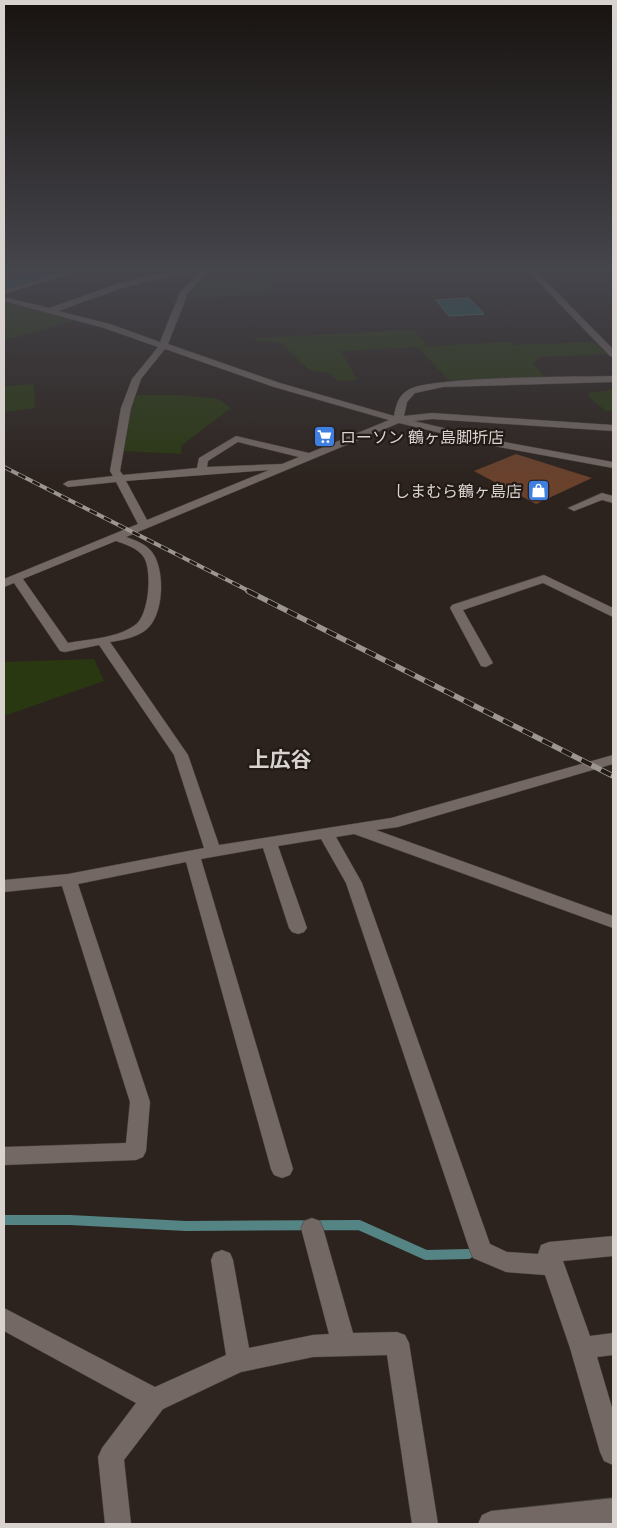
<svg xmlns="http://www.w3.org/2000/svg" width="617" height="1528" font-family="'Space Grotesk','Noto Sans JP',sans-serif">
  <rect width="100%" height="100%" fill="#2c231e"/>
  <path fill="#2a3812" d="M220,269H326L327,270L292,271L273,278L268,285L272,293L188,299C190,284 206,272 220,269Z
    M4,302L77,320L4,340Z
    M413,330L428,346L510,342L513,345L594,342L607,354L540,357L533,363L545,377L448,380L418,347L341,351L357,380L338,381L329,373L309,370L280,342L256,341L254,338Z
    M34,384L35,408L4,412V386Z
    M613,390V411H605C599,404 590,400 587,393Z
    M137,395H177L218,399L231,408L182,445L181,454L124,451L132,405Z
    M94,659L104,681L4,716V662Z"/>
  <path fill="#1d6263" stroke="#558484" d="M469,298L484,314L449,316L436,300Z"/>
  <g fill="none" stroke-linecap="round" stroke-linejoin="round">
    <path stroke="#558484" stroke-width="10" d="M4,1220H70L186,1226L359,1225L426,1255L468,1254"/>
    <path fill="#1d6263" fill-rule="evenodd" d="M45,269H73L71,273L19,289L12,291L4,287L5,281Z"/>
  </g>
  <path fill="#6a412b" d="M516,454L592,478L536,504L474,471Z"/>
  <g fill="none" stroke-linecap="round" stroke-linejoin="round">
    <defs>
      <path id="minor" d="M72,269H84L4,294V290Z
        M237,269L207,273L188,293L168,344L280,383L394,416C396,405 398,396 408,390C429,376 579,377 613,376V382L443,387L415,393L407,402L404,416L432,413L613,425V431L432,419L414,421L499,441L613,462V468L499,447L399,423L126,537C135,540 146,544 152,552C165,569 164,611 149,627C140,637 123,640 110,642L188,755L219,845L391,818L613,755V764L398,827L376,830L613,916V928L354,834L336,837L362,883L490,1244L507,1252L538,1254L541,1245L549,1242L613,1236V1256L563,1261L590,1336L613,1333V1355L597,1357L613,1411V1465L604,1461L600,1452L570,1348L545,1275L506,1272L473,1258L470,1251L346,883L321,839L278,846L307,928L304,932L298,934L292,932L289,928L263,848L201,859L293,1169L290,1175L282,1178L274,1175L271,1169L186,862L78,884L150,1102L146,1151L143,1157L136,1160L4,1165V1147L126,1143L130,1102L62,886L4,892V880L68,874L204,848L174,755L99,645L65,652L60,651L14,583L4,587V579L138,524L116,482L68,487L63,484L68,481L113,476L110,471L121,408L132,379L158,347L104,328L4,301V297L49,308L120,283L179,270ZM198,273L180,292L160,342L110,324L58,311C103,295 149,276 198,273ZM165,349L274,387L389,420L309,453L236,436L199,458L197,468L123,475L120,471L131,408L141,379ZM238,442L299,457L282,464L207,467L208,461ZM269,470L147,520L126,481ZM116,541C125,544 137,548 143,556C153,569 149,616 135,625C118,638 89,639 68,643L23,579Z
        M526,269H534L613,349V357L610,356Z
        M602,493L613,496V503L602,500L574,511L568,508Z
        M544,575L613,608V617L543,583L463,610L493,663L486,667L481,666L450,608L452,605Z
        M312,1218L320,1221L323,1228L353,1333L397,1332L405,1335L409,1343L438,1524H412L387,1355L313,1357L241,1372L163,1409L124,1460L131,1524H105L98,1457L102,1448L136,1403L4,1331V1308L155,1387L226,1355L211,1260L214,1253L222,1250L230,1253L233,1260L249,1348L313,1335L329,1334L301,1228L304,1221Z
        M613,1498V1524H478L482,1515L491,1511Z"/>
      <path id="highway" d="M10,269H21L4,275V271Z"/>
    </defs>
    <use href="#minor" stroke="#47403c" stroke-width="1"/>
    <use href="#highway" stroke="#47403c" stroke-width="1"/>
    <use href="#minor" fill="#736863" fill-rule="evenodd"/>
    <use href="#highway" fill="#e05d8f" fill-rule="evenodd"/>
    <defs>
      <path id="rail-far1" d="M4,467L251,592"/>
      <path id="rail" d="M248,591L613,776"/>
    </defs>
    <use href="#rail-far1" stroke="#9c9591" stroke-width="4"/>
    <use href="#rail" stroke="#9c9591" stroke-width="5.5"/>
    <use href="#rail-far1" stroke="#221a15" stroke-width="2.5" stroke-dasharray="8" stroke-linecap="butt"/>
    <use href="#rail" stroke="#221a15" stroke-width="4" stroke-dasharray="11" stroke-linecap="butt"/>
  </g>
  <linearGradient id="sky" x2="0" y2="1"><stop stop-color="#181310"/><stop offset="0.56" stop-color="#45454c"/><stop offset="1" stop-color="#45454c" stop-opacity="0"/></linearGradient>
  <rect width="617" height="483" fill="url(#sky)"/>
  <defs>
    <symbol id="supermarket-square" viewBox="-11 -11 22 22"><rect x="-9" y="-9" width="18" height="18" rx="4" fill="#3f7fe0" stroke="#221a15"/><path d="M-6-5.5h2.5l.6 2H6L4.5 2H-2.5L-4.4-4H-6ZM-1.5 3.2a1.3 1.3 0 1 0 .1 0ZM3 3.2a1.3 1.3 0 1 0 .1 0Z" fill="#fff"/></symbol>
    <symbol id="shop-square" viewBox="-11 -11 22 22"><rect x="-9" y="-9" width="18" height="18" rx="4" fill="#3f7fe0" stroke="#221a15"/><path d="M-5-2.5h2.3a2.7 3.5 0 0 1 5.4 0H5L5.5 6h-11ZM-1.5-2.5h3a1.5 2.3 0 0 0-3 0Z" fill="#fff"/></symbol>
  </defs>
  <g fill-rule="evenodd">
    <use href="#supermarket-square" x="312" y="424" width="25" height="25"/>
    <use href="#shop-square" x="526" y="478" width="25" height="25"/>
  </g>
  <g text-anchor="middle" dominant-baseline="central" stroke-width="4.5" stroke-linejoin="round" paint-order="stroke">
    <g font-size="16" fill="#d9d3d0" stroke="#221a15" text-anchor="start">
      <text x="340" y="437">ローソン 鶴ヶ島脚折店</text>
      <text x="522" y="491" text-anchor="end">しまむら鶴ヶ島店</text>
    </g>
    <g font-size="21" font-weight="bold" fill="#d9d3d0" stroke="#221a15">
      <text x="280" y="759">上広谷</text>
    </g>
  </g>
  <rect width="617" height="1528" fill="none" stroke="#d9d3d0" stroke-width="10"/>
</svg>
